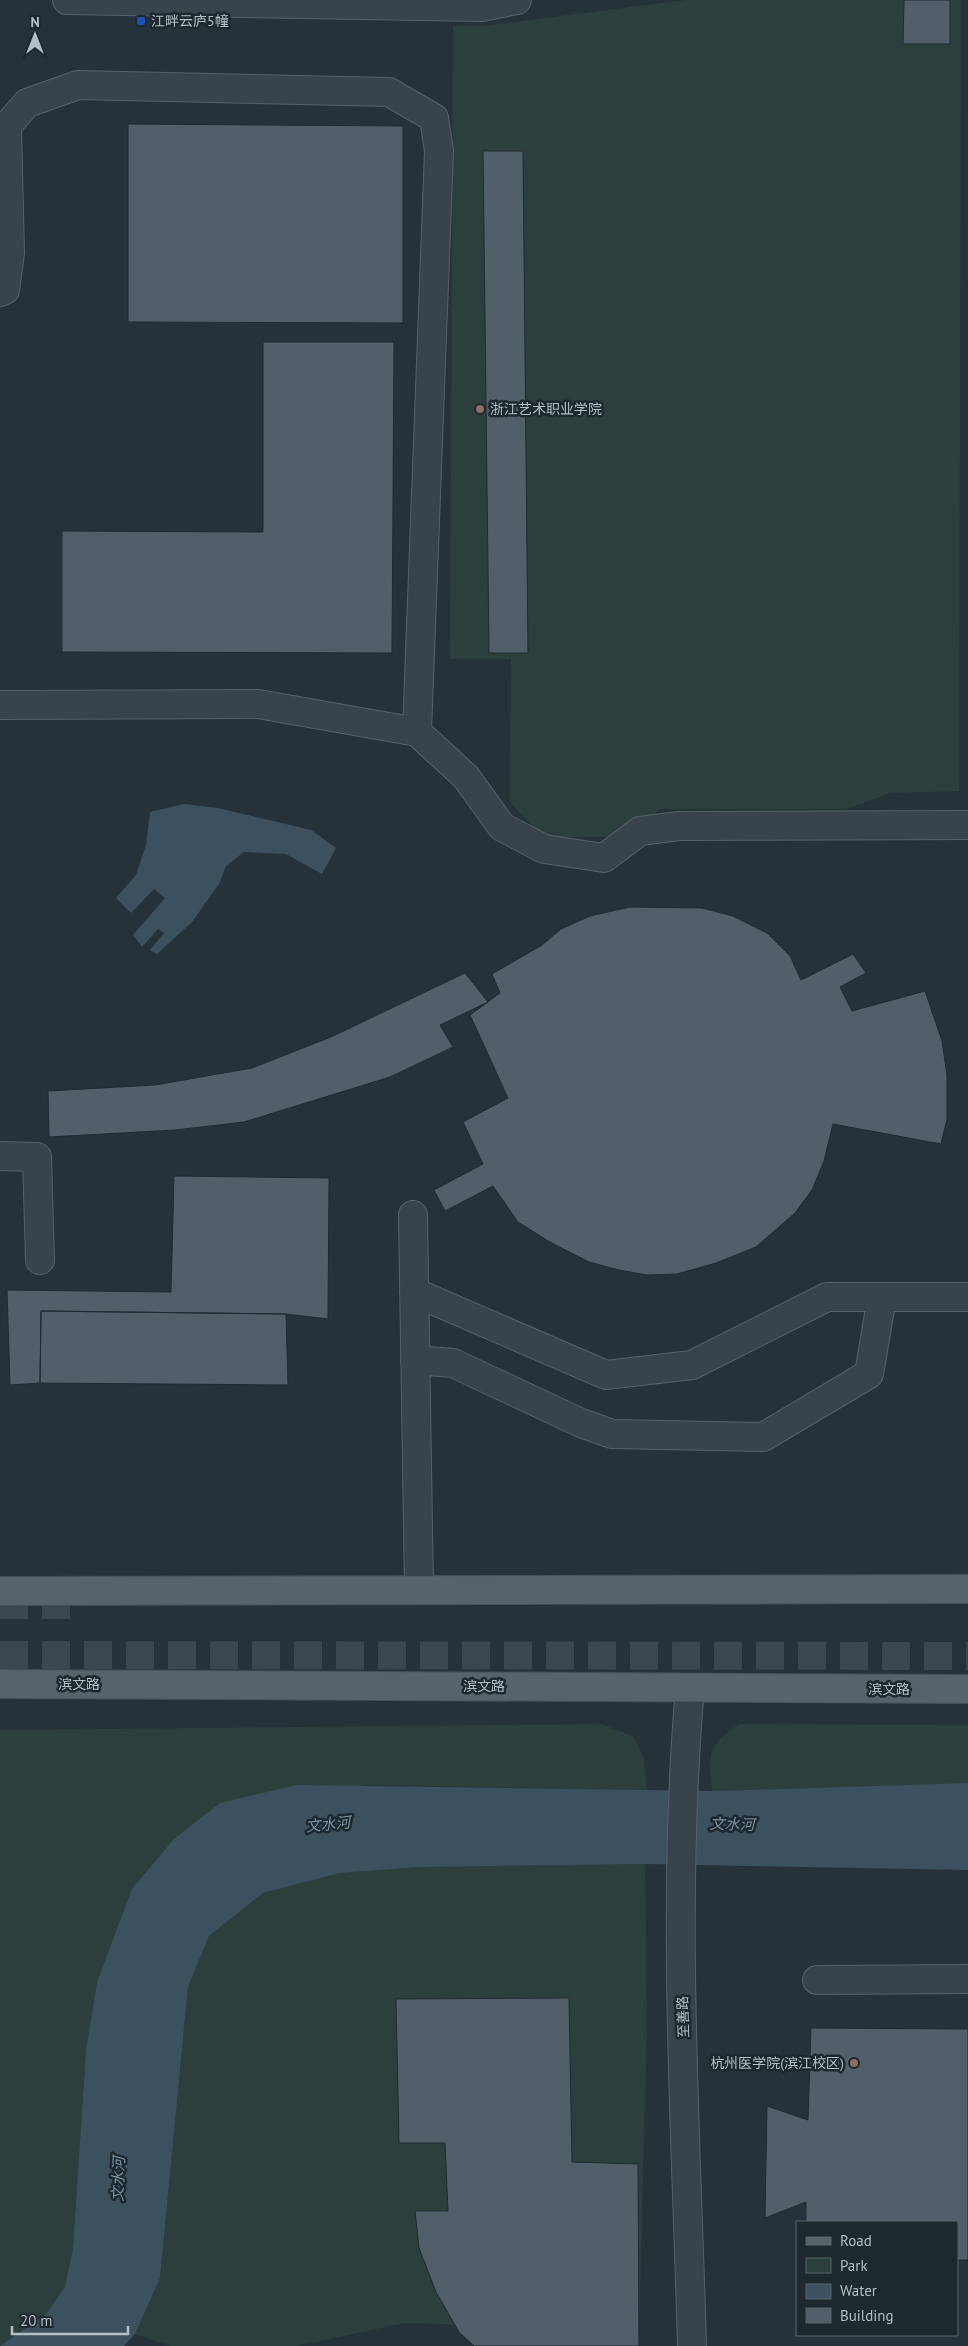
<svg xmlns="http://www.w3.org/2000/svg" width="968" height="2346" font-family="'PT Sans','Noto Sans SC',sans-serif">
  <rect width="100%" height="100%" fill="#25323a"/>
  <path fill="#2b403d" d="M686,0H961L959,791L890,793L847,809H661L620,837H542L510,802L511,659H450L453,26H483Z
    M602,1724L634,1737L644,1758L647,1790L366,1785L97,1982L86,2050L73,2248L65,2288L46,2314L0,2346V1730Z
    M739,1724L968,1725V1783L712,1791C709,1752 706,1747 739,1724Z
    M645,1864L647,2027L639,2330L404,2323L297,2346H170L135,2334L160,2278L188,1987L209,1936L263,1893L340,1873L421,1867Z"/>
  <path fill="#3b5160" d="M184,804L218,808L311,830L336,848L322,874L286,854L244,852L226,866L219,884L192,922L157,954L150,950L164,933L158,929L142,947L133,935L165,898L154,889L131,913L116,898L136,875L146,845L150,812Z
    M968,1783V1870L645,1864L421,1867L340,1873L263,1893L209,1936L188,1987L160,2278L135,2334L124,2346H0L46,2314L65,2287L73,2248L86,2050L97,1982L132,1889L174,1839L220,1803L297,1785L712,1791Z"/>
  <path fill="#515f68" stroke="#202a32" d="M904,0H950V44H903Z
    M128,124L403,126V323L128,322Z
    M483,151H523L528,653H489Z
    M263,342H394L392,653L62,652V531L263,532Z
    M630,907L702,908L733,916L767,933L790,956L801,980L853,954L866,973L840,987L852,1011L925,991L942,1041L947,1075V1119L941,1144L833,1124L824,1161L812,1190L795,1213L756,1247L716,1263L677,1274L647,1275L619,1270L589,1262L548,1241L518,1222L493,1186L445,1211L434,1190L483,1164L463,1122L508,1098L470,1015L500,993L492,974L542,945L561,929L590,916Z
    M465,973L488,1002L440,1025L453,1047L390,1077L244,1122L175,1130L49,1137L48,1091L155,1085L252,1068L331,1037Z
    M174,1176L329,1178L328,1319L286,1314L41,1311L40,1383L10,1385L7,1290L171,1292Z
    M41,1311L286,1314L288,1385L40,1383Z
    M569,1998L572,2162L638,2164L639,2346H474L459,2332L436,2292L419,2248L415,2211H448L445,2143H399L396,1999Z
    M811,2028L968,2029V2260H957V2222H806V2202L765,2218L767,2106L808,2120Z"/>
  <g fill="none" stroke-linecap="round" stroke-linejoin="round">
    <path stroke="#3a474f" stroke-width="28" stroke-dasharray="28 14" stroke-linecap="butt" d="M0,1605H82
      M0,1655L968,1656"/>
    <defs>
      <path id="minor" d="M67,0L482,7L517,0
        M0,292L5,290L10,253L7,126L27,103L78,85L389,92L434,118L439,151L417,732
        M0,705L258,704L417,732L466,777L502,827L544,849L604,858L640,831L679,826L968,825
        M0,1156L37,1157L40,1260
        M413,1215L419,1590
        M414,1292L606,1375L692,1365L827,1297H968
        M415,1360L453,1363L581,1423L612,1434L763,1437L869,1374L882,1297
        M690,1688C671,1906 686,2127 692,2346
        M817,1980L968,1979"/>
      <path id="major" d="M0,1591L968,1589
        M0,1684L968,1689"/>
    </defs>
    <use href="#minor" stroke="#576169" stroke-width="30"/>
    <use href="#major" stroke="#454f57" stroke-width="30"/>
    <use href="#minor" stroke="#39434b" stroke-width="28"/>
    <use href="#major" stroke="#57626a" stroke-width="28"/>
  </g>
  <rect fill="#1a4fb4" stroke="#1e282f" stroke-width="2" x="136" y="16" width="10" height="10" rx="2.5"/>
  <g fill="#8d6e63" stroke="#1e282f" stroke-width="2">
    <circle cx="480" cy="409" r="5"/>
    <circle cx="854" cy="2063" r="5"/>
  </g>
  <g text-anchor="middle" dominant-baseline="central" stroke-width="5" stroke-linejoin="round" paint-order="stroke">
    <g font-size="14" fill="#b4bec6" stroke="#1e282f" text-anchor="start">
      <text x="151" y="21">江畔云庐5幢</text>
      <text x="490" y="409">浙江艺术职业学院</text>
      <text x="844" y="2063" text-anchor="end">杭州医学院(滨江校区)</text>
    </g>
    <g font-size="14" fill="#b4bec6" stroke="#1e282f">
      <text x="79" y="1684">滨文路</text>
      <text x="484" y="1686">滨文路</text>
      <text x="889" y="1689">滨文路</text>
      <text transform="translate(683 2017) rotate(-92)">至善路</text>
    </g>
    <g font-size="15" font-style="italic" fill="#7894a7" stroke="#1e282f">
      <text transform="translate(328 1824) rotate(-6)">文水河</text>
      <text transform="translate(732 1824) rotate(1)">文水河</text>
      <text transform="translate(118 2179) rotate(-88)">文水河</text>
    </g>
  </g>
  <rect x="796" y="2221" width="162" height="115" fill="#1e282f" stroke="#5a646b"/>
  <rect x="806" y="2237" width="25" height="8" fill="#57626a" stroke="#5a646b"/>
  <text x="840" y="2246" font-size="15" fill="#b4bec6">Road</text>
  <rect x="806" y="2258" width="25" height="15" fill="#2b403d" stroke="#5a646b"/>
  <text x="840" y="2271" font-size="15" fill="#b4bec6">Park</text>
  <rect x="806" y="2284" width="25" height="15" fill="#3b5160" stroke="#5a646b"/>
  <text x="840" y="2296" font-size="15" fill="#b4bec6">Water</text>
  <rect x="806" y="2308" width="25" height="15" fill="#515f68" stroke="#5a646b"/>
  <text x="840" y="2321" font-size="15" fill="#b4bec6">Building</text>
  <g transform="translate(35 35)" stroke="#1e282f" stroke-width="4" paint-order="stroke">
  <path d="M0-4L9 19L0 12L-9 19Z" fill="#b4bec6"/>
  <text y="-8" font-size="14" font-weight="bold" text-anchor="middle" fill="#b4bec6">N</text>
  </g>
  <path d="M12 2326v8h116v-8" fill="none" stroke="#b4bec6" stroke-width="2.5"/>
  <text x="20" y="2326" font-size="15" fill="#b4bec6" stroke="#1e282f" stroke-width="4" paint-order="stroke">20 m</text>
</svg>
